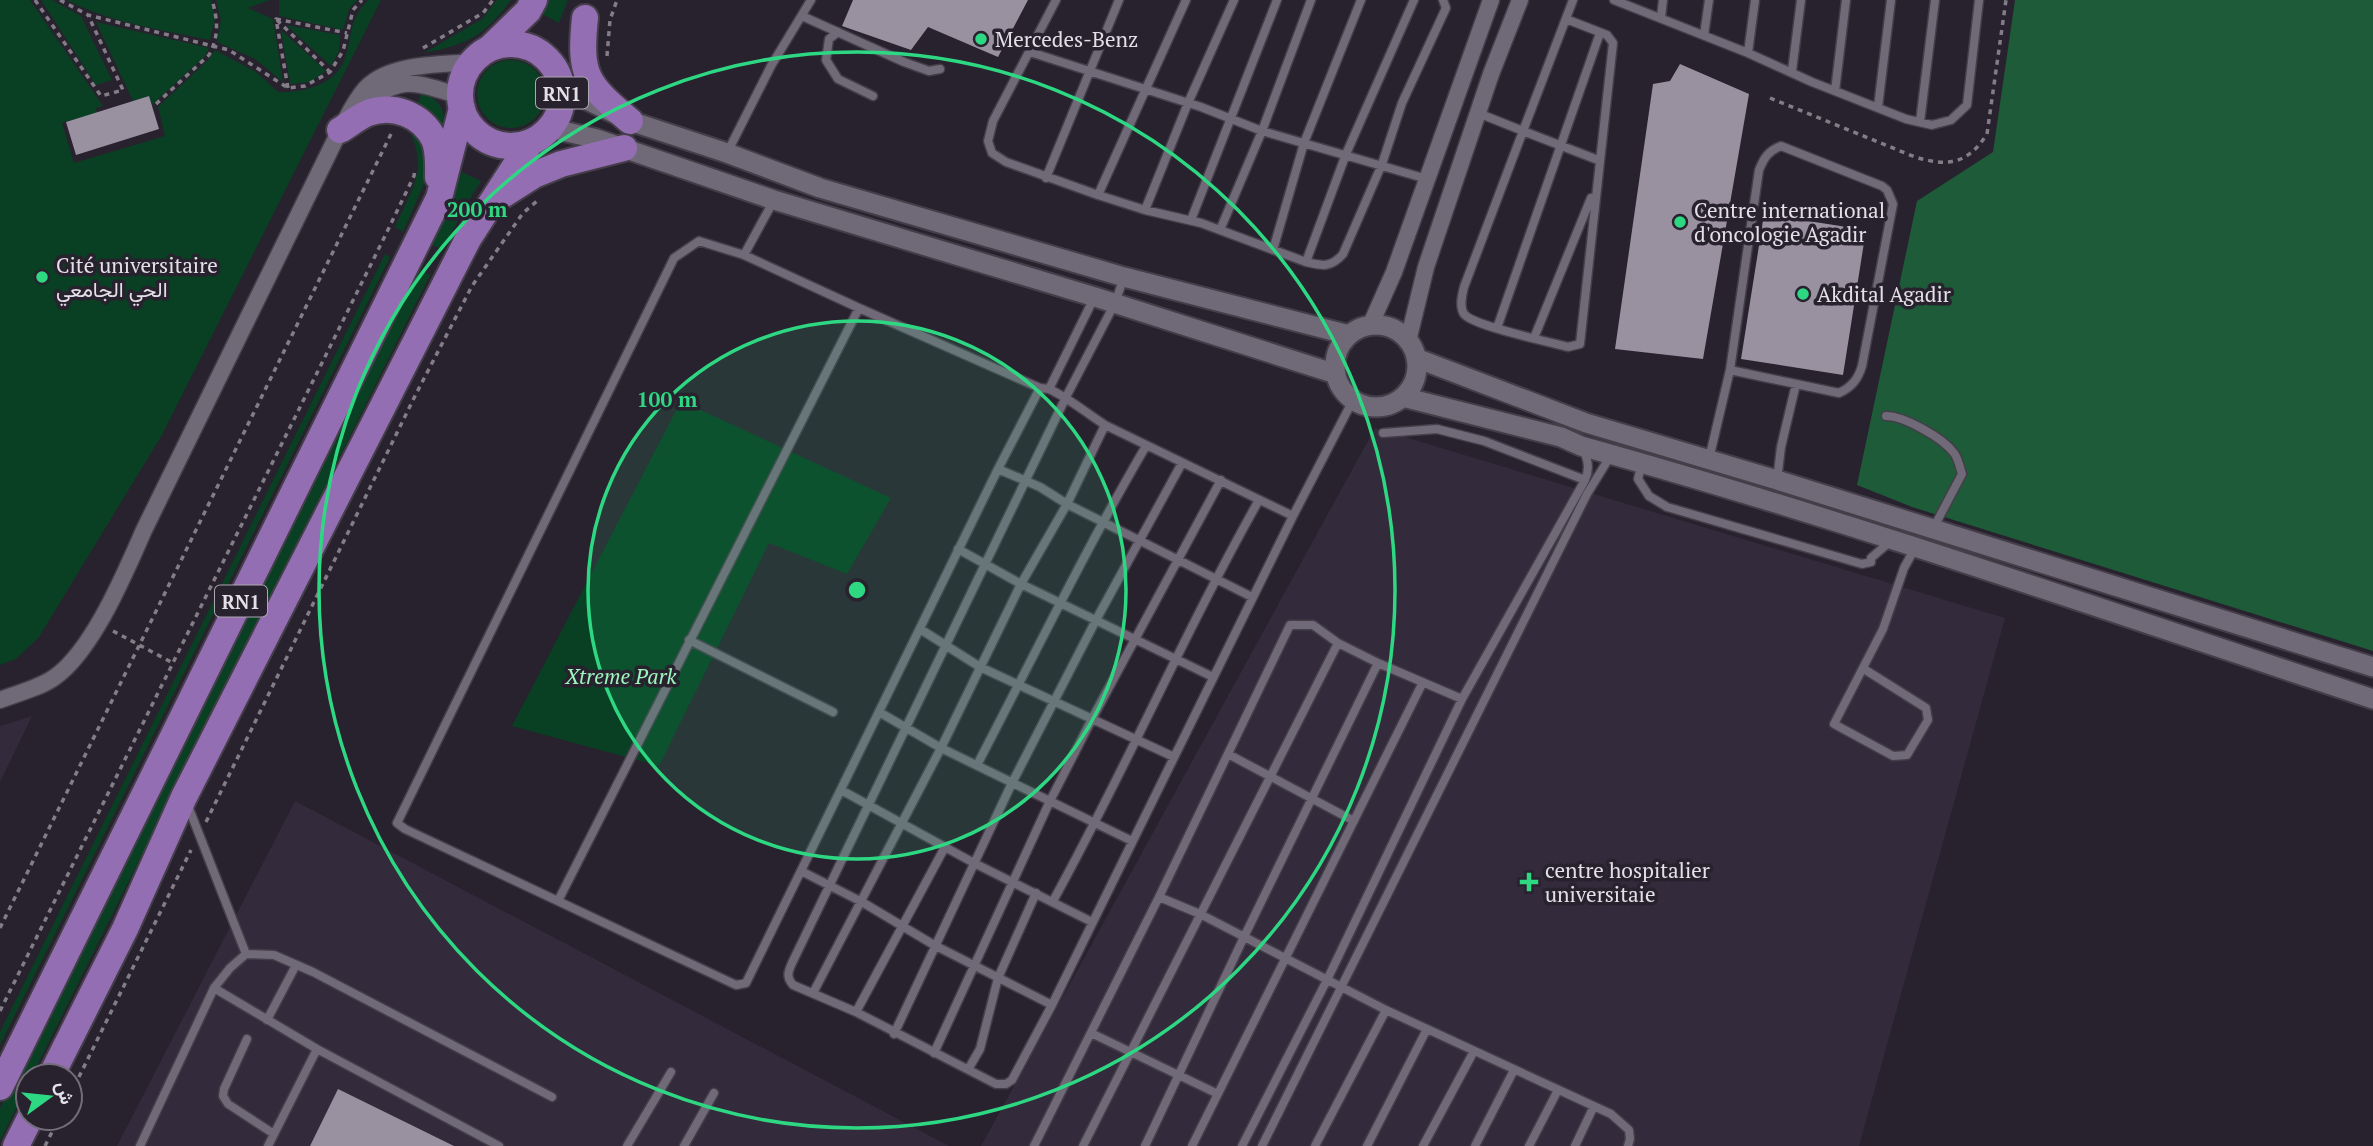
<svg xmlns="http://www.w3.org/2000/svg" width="2373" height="1146" font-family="'PT Serif',Vazirmatn,serif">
  <rect width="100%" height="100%" fill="#28212e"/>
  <path fill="#332a3b" d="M1375,428L2005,618L1859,1146H981Z
    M32,716L0,782V726Z
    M295,801L949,1146H117Z"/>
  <path fill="#094023" d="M0,0H30L103,106L96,108L97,113L62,123L74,163L165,136L158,107L209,59L215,50L256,72L278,92C304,93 339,84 346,55C353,31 349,20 368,0H381L162,435L39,637L16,659L0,665Z
    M41,0H52L81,16L112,80L96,85Z
    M67,0H211L215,19L210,40C162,30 111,23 67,0Z
    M216,0H270L248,8L273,19L283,82L255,59L217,42L221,20Z
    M279,0H357L349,9L343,30L279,16Z
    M497,0H511C483,37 469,44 424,53L482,19Z
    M548,0H568L559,23L540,13Z
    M96,22L209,48L205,56L152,105L149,96L133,101Z
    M286,25L340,35L339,51L331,66Z
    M281,30L326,71L310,82L290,84Z
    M477 94a34 34 0 1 1 68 0a34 34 0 1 1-68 0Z
    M421,93C441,99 450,114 439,134L416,109Z
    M409,130L425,138L427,177L403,232L395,227C411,190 429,170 409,130Z
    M462,172L481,181L462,212L443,250L430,244Z
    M385,254L390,257L0,1045V1032Z
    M417,269L430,275L32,1076H28V1085L0,1141V1108Z
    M681,401L891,498L847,574L769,543L659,766L512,726Z"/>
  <path fill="#1d5b39" d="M2015,0H2373V651L1912,507L1857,485L1917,201L1993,152Z"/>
  <path fill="#9991a0" d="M853,0H1028L998,57L928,27L911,50L842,26Z
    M1680,64L1749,94L1703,359L1615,349L1653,84L1670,81Z
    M149,96L159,129L76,155L66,122Z
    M1764,214L1866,230L1843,375L1741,359Z
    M338,1089L454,1146H310Z"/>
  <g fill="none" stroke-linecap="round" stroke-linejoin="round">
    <defs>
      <path id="service" d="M1056,0L993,121L988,141L992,153L1006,162L1098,195L1145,210L1201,223L1306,262C1322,266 1331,268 1343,254L1382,164L1402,103L1446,8L1443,0
        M1614,0L1748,53L1812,82L1906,119L1932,125L1951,120L1967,105L1979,0
        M802,16L904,62L929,71L940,69
        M1661,18L1663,0
        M1566,19L1607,35L1613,43L1580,344L1568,347C1550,342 1473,326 1464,314C1459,307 1462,295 1464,287L1523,131L1598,160
        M838,32L829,39L826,60L838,79L873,96
        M1704,35L1709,0
        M1030,52L1201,107L1262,131L1427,179
        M1748,53L1755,0
        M1792,71L1801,0
        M1835,91L1846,0
        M1878,107L1891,0
        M1478,113L1523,131L1573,0
        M1920,122L1935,0
        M1781,146L1882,186L1887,190L1893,204L1862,366C1858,379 1852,387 1839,393L1730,370L1759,170C1764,158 1768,151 1781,146Z
        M727,153L771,66L811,0
        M1046,178L1119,0
        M1098,195L1186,0
        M774,200L744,255L859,308L1040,388L1049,389L1094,298
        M1145,210L1188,103L1234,0
        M1191,220L1277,0
        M1220,230L1262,131L1311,0
        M1273,250L1304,143L1361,0
        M744,255L699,241L674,258L397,823L405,829L736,985L746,983L998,469L1040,388
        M1306,262L1346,154L1414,0
        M1124,277L1115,303L1066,397L792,963C788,972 786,977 793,985L856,1012L996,1084H1006L1012,1080L1052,1005L1293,516L1353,400
        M1497,328L1600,33
        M1534,338L1591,198
        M1049,389C1069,398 1086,413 1105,425L1293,516
        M1886,416C1904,416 1943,438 1954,453C1958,458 1960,468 1962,474L1934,527
        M1383,433L1437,429L1484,441L1585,480
        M1709,459L1730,370
        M1642,463L1638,479L1649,496L1667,507L1862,564L1871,562V558L1892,540
        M998,469L1040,487L1067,504L1252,597
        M1777,480L1781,447L1796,384
        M958,549L1021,584L1213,677
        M920,629L980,667L1174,757
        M689,640L833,712
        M1864,669L1926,708L1928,720L1907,755L1893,756L1834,724L1883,629L1904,568L1915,548
        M879,712L941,748L1132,841
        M1228,754L1354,821
        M977,765C1033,658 1085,550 1146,446
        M841,790L974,863L1092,922
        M188,806L246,954
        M801,871L862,902L934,945L1052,1005
        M1159,897L1200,914L1386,1010L1611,1114L1629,1130L1630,1139L1628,1146
        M558,901L859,308
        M1053,901C1126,769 1185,631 1259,500
        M214,988L230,968L246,954L274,955L313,972L552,1097
        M813,993L941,748L1021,584L1067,504L1105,425
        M856,1012L945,847
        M267,1020L296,965
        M1091,1033L1218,1094
        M894,1034L1012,783L1096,620L1182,463
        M247,1039L224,1089L223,1096L228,1104L274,1134
        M934,1053L1050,801L1092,719L1221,480
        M969,1068L980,1049L998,978L1036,893
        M140,1146L214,988L317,1049L499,1146
        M268,1146L317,1049
        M627,1146L671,1072
        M684,1146L714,1093
        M1034,1146L1159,897L1290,625H1313L1338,643L1378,663L1462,699
        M1083,1146L1338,643
        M1145,1146L1244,937L1378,663
        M1192,1146L1422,684
        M1242,1146L1327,980L1462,699L1585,480C1590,469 1588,460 1583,449
        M1262,1146L1587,494L1611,455
        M1315,1146L1386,1010
        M1367,1146L1427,1029
        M1423,1146L1474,1051
        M1475,1146L1514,1070
        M1529,1146L1558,1090
        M1575,1146L1594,1106"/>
      <path id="minor" d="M358,107C404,76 408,80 460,96
        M1370,326L1394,272L1491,0
        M1408,341L1426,267L1491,74L1520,0
        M0,700C18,693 40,688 55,677C93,650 125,573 144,530L340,130C348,116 355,100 366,88C390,63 439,65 472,62"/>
      <path id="tertiary" d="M562,88L630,121L727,153L820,188L1124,277L1349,335
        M550,128L597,139L774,200L1095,297L1336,374
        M1335 366a41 41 0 1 1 82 0a41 41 0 1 1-82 0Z
        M1416,358L1586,423L1777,480L2373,667
        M1403,397L1561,437L1581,446C1848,520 2110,612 2373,699"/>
      <path id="trunk" d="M585,18C579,76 586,84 630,121
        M460 95a51 51 0 1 1 102 0a51 51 0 1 1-102 0Z
        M490,48L528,11L534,0
        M340,130C349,125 358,117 368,113C393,104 421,114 434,139C439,150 438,165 438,177
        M498,198L534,175L561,164L624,148
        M51,1076L125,929L184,797L468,239L530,143
        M0,1087L439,198L462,108
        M16,1146L30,1118"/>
    </defs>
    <use href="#service" stroke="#443e49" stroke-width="11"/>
    <use href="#minor" stroke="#443e49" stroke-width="19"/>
    <use href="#tertiary" stroke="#443e49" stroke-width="23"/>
    <use href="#trunk" stroke="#443e49" stroke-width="30"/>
    <path stroke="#837d88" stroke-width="3.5" stroke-dasharray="5 5" stroke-linecap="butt" d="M35,0L101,96L123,90L88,15
      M60,0L88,15L229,50L288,88L305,86L330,72L343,51L353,10L362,0
      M277,20L330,72
      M423,48L483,13L493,0
      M607,56L610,20L617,0
      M288,88L276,19L347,33
      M1770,98L1915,157C1948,167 1968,164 1987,134L2006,0
      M156,104L209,55C219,36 218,20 212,0
      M113,631L173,663
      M206,822L416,394L472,286L523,213L537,201
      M0,928L392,132
      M0,1011L386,234L414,176L415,169
      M70,1095L191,850
      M45,1146L59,1118"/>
    <use href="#service" stroke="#706978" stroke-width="8"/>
    <use href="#minor" stroke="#706978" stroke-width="16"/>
    <use href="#tertiary" stroke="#706978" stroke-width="19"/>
    <use href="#trunk" stroke="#946eb3" stroke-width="26"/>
  </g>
  <circle cx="857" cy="590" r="269" fill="#2ed883" fill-opacity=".12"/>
  <g fill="none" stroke="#2ed883" stroke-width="3.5">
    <circle cx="857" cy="590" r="269"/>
    <circle cx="857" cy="590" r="538"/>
  </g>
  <g fill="#2ed883" stroke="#28212e" stroke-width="2.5">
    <circle cx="981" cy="39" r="7"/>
    <circle cx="1680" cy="222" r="7"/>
    <circle cx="42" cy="277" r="7"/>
    <circle cx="1803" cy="294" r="7"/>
    <path d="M1525.5 871.5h7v7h7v7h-7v7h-7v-7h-7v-7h7z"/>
  </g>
  <g text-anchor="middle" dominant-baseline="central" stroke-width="7" stroke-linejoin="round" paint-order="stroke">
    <g fill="#28212e" stroke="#aca7b1" stroke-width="2">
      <rect x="536" y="77.5" width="52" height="31" rx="5"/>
      <rect x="215" y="585.5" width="52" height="31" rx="5"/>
    </g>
    <g font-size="19" font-weight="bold" fill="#e4e0e9">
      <text x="562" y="93">RN1</text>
      <text x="241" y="601">RN1</text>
    </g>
    <g font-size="21" fill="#e4e0e9" stroke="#28212e" text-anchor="start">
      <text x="995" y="39">Mercedes-Benz</text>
      <text x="1694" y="210">Centre international<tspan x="1694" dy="24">d'oncologie Agadir</tspan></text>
      <text x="56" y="265">Cité universitaire<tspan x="56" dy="24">الحي الجامعي</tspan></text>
      <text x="1817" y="294">Akdital Agadir</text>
      <text x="1545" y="870">centre hospitalier<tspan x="1545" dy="24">universitaie</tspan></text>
    </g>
    <g font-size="21" font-style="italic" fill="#9df6bd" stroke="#28212e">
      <text x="621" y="676">Xtreme Park</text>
    </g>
  </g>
  <circle cx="857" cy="590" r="10" fill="#2ed883" stroke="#28212e" stroke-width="3.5"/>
  <g font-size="21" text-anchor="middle" font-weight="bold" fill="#2ed883" stroke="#28212e" stroke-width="7" stroke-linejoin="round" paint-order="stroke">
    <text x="477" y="217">200 m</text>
    <text x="667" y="407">100 m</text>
  </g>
  <g transform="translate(49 1097) rotate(75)"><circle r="33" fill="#28212e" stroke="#736d79" stroke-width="2"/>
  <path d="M0-5L12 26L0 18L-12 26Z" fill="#2ed883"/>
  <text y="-10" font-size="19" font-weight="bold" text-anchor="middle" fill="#e4e0e9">ش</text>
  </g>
</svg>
